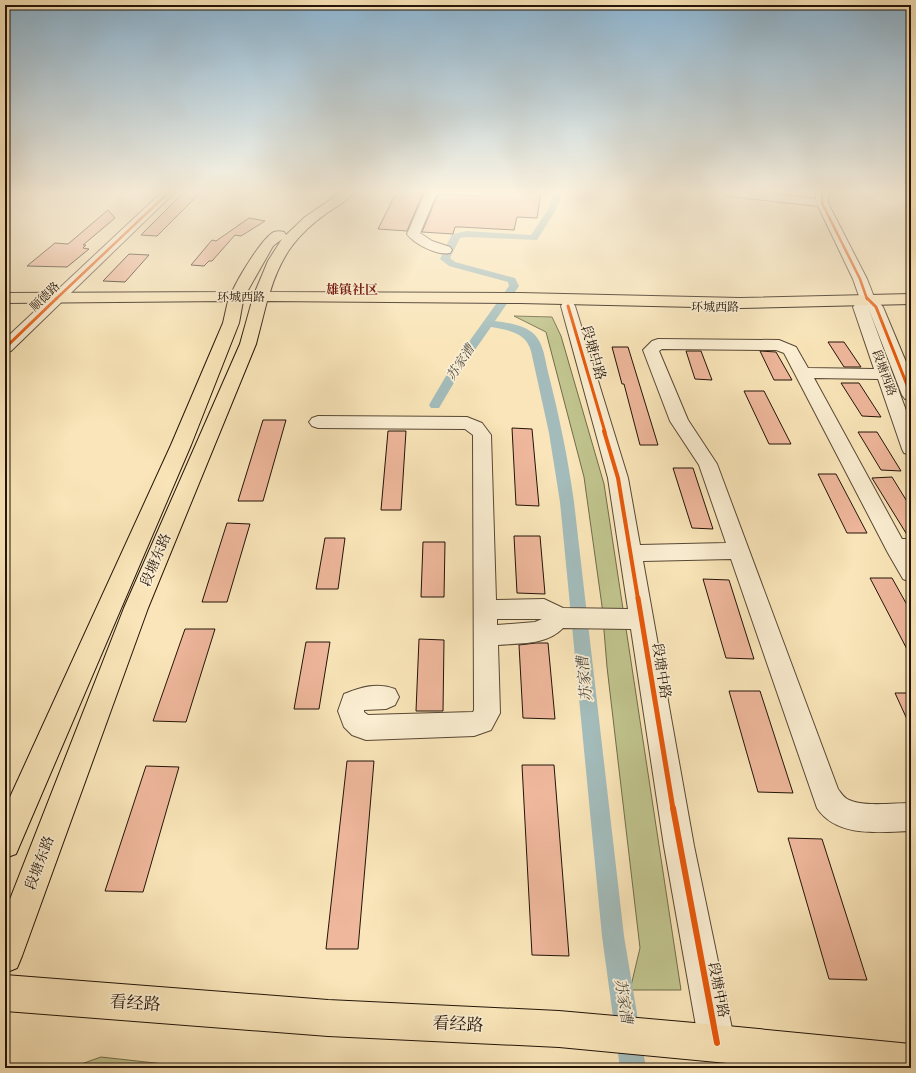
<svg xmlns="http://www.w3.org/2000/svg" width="916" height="1073" font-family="'IM FELL English','Noto Serif SC',serif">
  <rect width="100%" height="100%" fill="#f9e5b9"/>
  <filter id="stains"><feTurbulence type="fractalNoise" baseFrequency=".005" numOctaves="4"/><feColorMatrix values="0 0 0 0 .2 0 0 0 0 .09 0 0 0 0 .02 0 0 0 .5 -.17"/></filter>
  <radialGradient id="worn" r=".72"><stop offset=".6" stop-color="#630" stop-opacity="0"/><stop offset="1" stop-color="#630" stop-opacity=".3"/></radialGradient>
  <path fill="#c0c38d" stroke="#726c4a" d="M514,316L552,317L561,336L604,484L681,990H630L640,948L607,667L602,606L584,477L546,332Z
    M101,1057L200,1068H70Z"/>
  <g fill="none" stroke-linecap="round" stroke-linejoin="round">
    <path fill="#a3bcbb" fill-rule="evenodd" d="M555,193H563L555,211L537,240L467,237L460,238L450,258L455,262L515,278L519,286L495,321C508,323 525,325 535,335C544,345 545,360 548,372C559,415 568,458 574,502L624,936L646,1068H620L602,936L560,502L549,433L531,351C526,332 508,330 491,327L465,364L439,408H431L429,405L453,364L509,286L508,282L449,266L440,259L451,236L453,234L467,231L531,235L547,211Z"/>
  </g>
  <path fill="#efb79c" stroke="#231408" d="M183,193H200L157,236L141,235Z
    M396,193H423L407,231L378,229Z
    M480,193H541L537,218L517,217L514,230L461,227H455L453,234L422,232L438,194L478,196Z
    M108,210L115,218L83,245H86L83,248L89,249L67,267L27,266L55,243L68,244Z
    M249,218L265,221L241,236L235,235L212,261H209L204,266L191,265L212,240L216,241Z
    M129,254L149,255L125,282L103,281Z
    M828,342H844L861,367H844Z
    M612,347H628L658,445H640L624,384H622Z
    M686,351H701L712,380L695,379Z
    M760,351L776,352L792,380H774Z
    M841,383H859L881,417L862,416Z
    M744,391H764L791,444H769Z
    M263,420H286L263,501H238Z
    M512,428L532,429L539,506L516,505Z
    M388,431H406L401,510H381Z
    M858,432H877L901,471L881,470Z
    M673,468H693L713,529L692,528Z
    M818,474H836L867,533H847Z
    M892,477L911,508V538H909L872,478Z
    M227,523L250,524L227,602H202Z
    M514,536H540L545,594L517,593Z
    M325,538H345L338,589H316Z
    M423,542H445L444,597H421Z
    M870,578H892L911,612V657Z
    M703,579L729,580L754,659L726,658Z
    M185,629H215L186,722L153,721Z
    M419,639L444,640L443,711H416Z
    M306,642H330L319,709H294Z
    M536,643H548L555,719L523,718L519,645Z
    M729,691H760L793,793L758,792Z
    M895,693H911V728Z
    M347,761H374L358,949H326Z
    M522,765H554L569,956L532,955Z
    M146,766L179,767L143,892L105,891Z
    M788,838L822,839L867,980L829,979Z"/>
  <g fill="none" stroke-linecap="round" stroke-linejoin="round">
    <defs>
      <path id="minor" d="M161,193H174L11,351L5,353V339Z
        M425,193H437L420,233L432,241L450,247L452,250L450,253C438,256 414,244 407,234Z
        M723,193H762L816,199V193H828V203L867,279L874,297L883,307L911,374V400L905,399L902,395L868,307L911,424V455L904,453L902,449L878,379L814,378L902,539H911V582L903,579L888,553L784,353L776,350L662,349L659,351L688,420L717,464L838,789C841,793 844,798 849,800C864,807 894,803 911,803V831C879,832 837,838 817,808L731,559L643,561L694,846L735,1043L729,1055L717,1061L705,1055L699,1043L664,846L631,629L563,628C547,645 520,643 498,645L500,713L491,730L474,736L366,740L352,735L344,727L338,711L344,694C361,687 377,682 395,689L399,697L395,705L386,709L364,710V712L368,715L473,712L474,710L473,435L465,429L318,428L312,426L309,422L312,418L318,416L467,417L482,423L491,435L496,600L544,599L563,608L628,609L608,478L561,306L563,303L568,302L573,303L575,306L628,478L640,545L726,543L699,465L670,421L643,350L652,341L658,339L779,340L796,347L808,368L874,369L853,307L860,299L853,279L818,206L729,196ZM497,619H542L535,622L497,625Z"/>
      <path id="major" d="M340,193H354C348,201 335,207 327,213C296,235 281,256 270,292L520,293L740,298L911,294V304L740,308L520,303L267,301L256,344L148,608L22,956L17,968L5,973V912L124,608L240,344L252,301H243L239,323L191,445L16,854L5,858V808L171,445L223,323L228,301L5,303V293L232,292C238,278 262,238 274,232C277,231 281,231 284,232L286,235L305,217ZM282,239L268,261L255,292H247L273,246Z
        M5,975L328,1000L559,1011L717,1025L911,1044V1068H780L559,1047L328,1036L5,1011Z"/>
    </defs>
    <use href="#minor" stroke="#584834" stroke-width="2"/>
    <use href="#major" stroke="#231408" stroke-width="2"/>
    <use href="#minor" fill="#fbeed2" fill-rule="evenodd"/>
    <use href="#major" fill="#f9e5b9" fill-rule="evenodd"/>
    <defs>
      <path id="cycleway-far4" d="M822,193V203L860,279L867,299
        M56,299L168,193"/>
      <path id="cycleway-far3" d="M867,298L876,307L911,395
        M568,306L605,432
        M5,348L57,298"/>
      <path id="cycleway-far2" d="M604,431L618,478L638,599"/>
      <path id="cycleway-far1" d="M638,598L673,809"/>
      <path id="cycleway" d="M673,808L717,1043"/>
    </defs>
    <use href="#cycleway-far4" stroke="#fbeed2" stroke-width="4"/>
    <use href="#cycleway-far3" stroke="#fbeed2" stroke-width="5"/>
    <use href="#cycleway-far2" stroke="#fbeed2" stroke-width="6"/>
    <use href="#cycleway-far1" stroke="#fbeed2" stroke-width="8"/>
    <use href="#cycleway" stroke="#fbeed2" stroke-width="8"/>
    <use href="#cycleway-far4" stroke="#e8590c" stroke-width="2.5"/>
    <use href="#cycleway-far3" stroke="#e8590c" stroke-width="3"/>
    <use href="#cycleway-far2" stroke="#e8590c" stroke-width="4"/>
    <use href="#cycleway-far1" stroke="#e8590c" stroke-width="5"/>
    <use href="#cycleway" stroke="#e8590c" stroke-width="6"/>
  </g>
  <linearGradient id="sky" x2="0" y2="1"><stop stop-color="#8cb7d6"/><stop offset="0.56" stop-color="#fcf3e0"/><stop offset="1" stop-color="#fcf3e0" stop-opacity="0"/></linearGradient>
  <rect width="916" height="343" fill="url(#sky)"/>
  <g text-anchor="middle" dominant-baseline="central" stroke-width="3.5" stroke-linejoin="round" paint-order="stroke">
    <g font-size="12" fill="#231408" stroke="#fbeed2">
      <text transform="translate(45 297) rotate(-44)">顺德路</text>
      <text x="241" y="297">环城西路</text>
      <text x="715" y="307">环城西路</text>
      <text transform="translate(884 373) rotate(70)">段塘西路</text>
    </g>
    <g font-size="13" font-weight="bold" fill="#7a1f14" stroke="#fbeed2">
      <text x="352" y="290">雄镇社区</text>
    </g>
    <g font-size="13" font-style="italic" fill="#504f47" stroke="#fbeed2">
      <text transform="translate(461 363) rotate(-57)">苏家漕</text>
    </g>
    <g font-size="14" fill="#231408" stroke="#fbeed2">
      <text transform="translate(593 353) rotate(74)">段塘中路</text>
      <text transform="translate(156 560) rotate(-67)">段塘东路</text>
      <text transform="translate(661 671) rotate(81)">段塘中路</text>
      <text transform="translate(40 863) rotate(-69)">段塘东路</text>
      <text transform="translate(718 990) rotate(79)">段塘中路</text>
    </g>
    <g font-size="15" font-style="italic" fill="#504f47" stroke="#fbeed2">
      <text transform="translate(585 679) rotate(-96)">苏家漕</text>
      <text transform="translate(623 1001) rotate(81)">苏家漕</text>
    </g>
    <g font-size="17" fill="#231408" stroke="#fbeed2">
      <text transform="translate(135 1004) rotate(4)">看经路</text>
      <text transform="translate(458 1025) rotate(3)">看经路</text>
    </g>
  </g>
  <rect width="916" height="1073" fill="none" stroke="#f9e5b9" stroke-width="20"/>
  <rect x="6" y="6" width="904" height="1061" fill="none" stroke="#231408" stroke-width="2"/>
  <rect x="10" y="10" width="896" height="1053" fill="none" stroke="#231408"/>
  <rect width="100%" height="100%" filter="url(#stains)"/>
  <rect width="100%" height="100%" fill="url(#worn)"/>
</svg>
